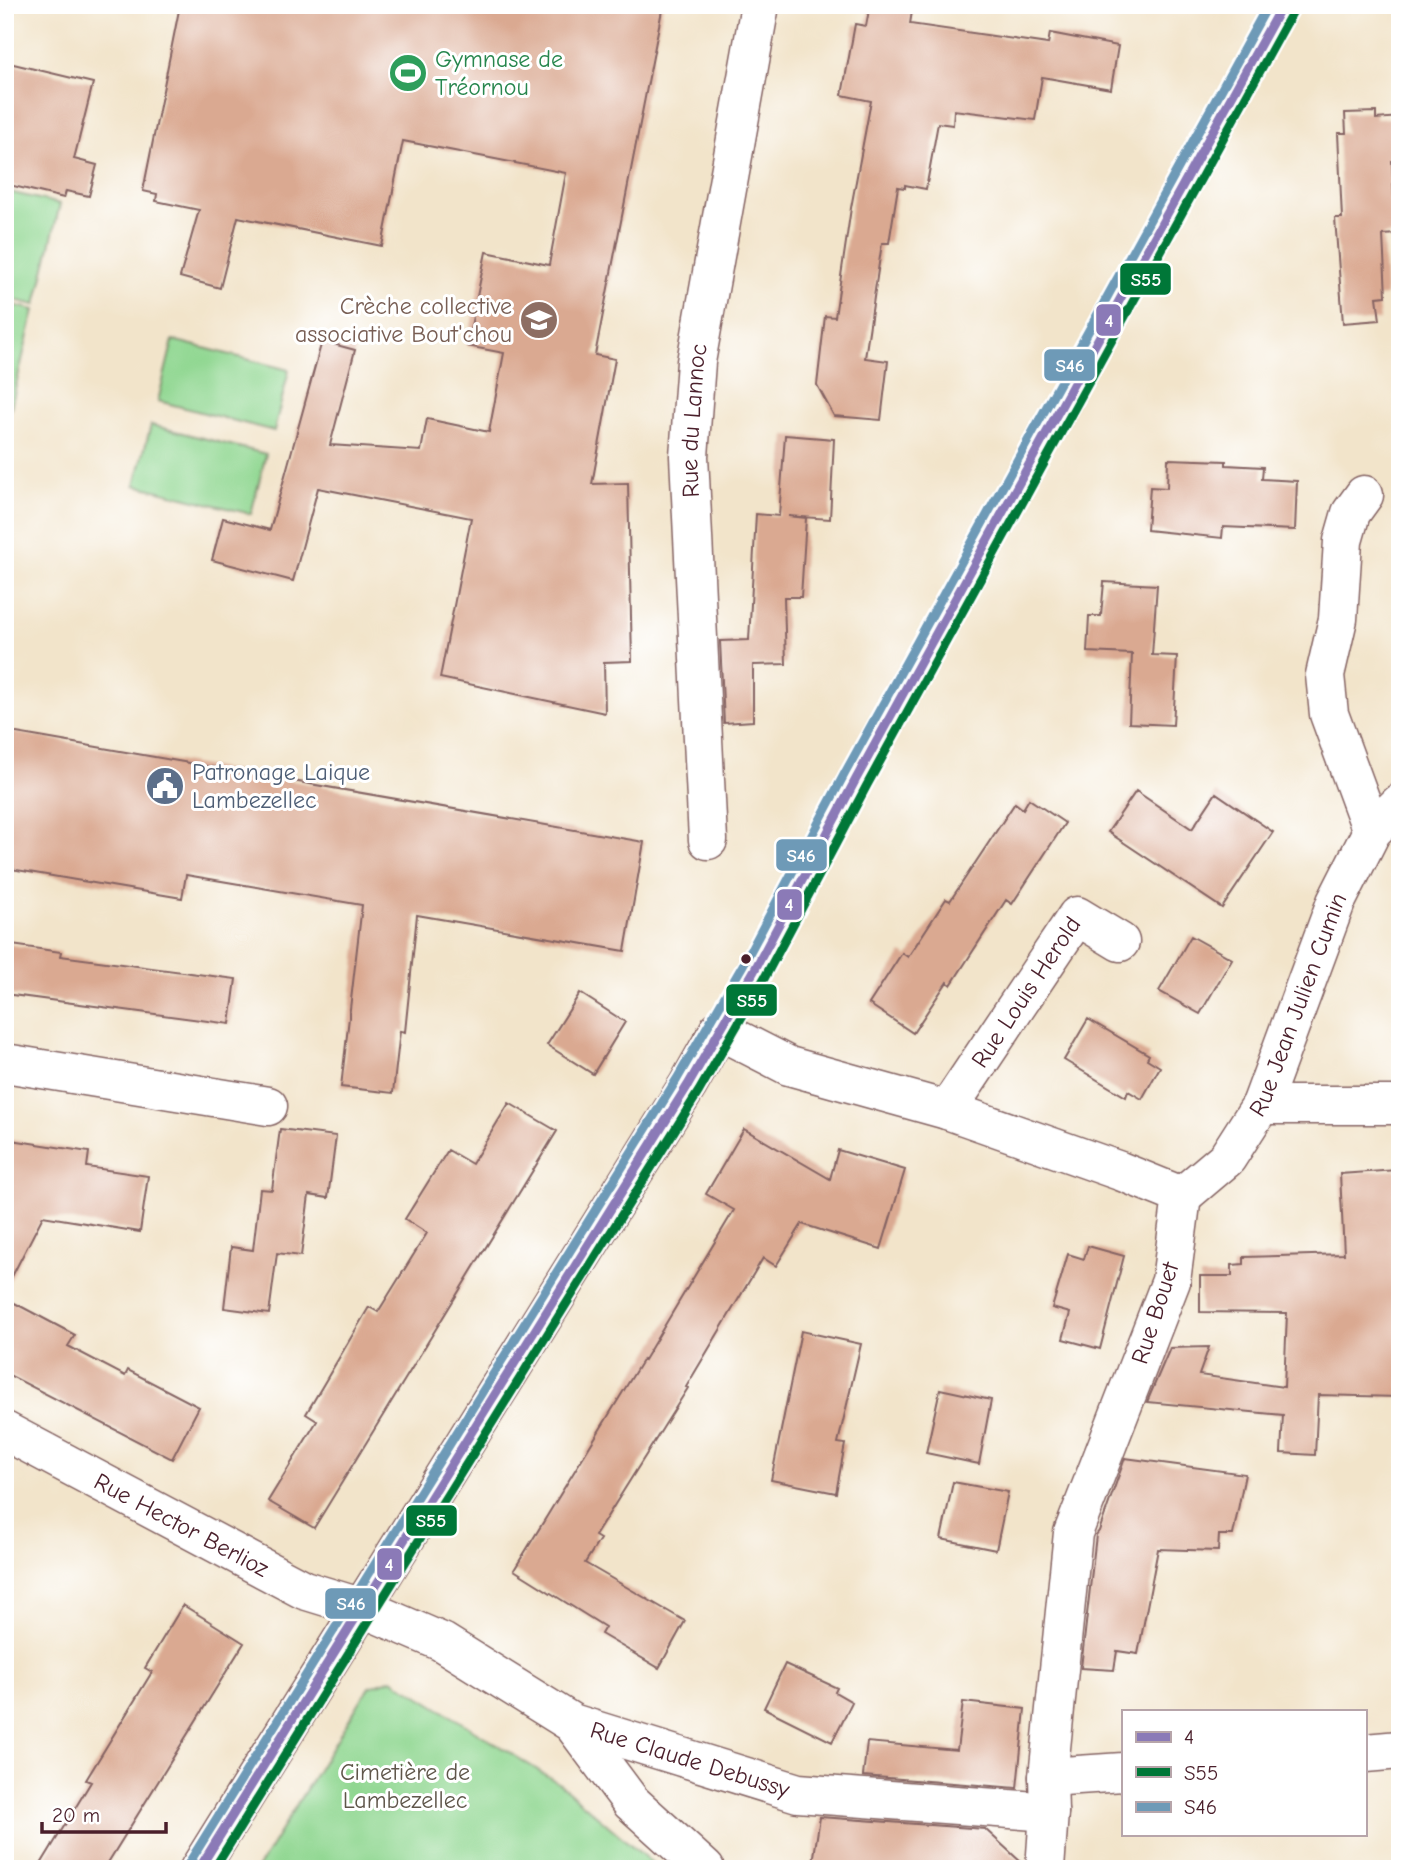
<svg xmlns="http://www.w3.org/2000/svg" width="1405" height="1874" font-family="'Comic Neue',sans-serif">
  <rect width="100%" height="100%" fill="#fff"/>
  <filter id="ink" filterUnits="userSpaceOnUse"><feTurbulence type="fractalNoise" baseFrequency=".0143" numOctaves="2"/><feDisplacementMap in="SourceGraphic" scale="14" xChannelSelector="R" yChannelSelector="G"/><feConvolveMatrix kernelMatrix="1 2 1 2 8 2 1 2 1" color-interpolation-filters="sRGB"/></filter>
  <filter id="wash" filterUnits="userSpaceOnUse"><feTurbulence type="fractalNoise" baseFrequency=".00686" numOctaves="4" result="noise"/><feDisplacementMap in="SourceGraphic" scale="28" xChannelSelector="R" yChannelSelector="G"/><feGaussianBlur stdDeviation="1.57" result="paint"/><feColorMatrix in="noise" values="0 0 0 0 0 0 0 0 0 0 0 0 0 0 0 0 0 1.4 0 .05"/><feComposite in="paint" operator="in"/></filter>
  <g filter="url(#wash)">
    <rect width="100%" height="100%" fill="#f2e4ca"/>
    <path fill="#90d791" stroke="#6d7b5e" stroke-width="2" d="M5,191L60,204L36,305L5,298Z
      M5,303L34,310L10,411L5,410Z
      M173,340L289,370L274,431L158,401Z
      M151,425L266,454L251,514L135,485Z
      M392,1679L560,1784L659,1869H257L369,1687Z"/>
    <g id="blocks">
      <path fill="#daa991" d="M180,5H663L595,355L615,359L592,484L628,483L632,661L604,662L605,713L440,678L471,518L318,488L293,581L212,560L223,518L270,530L322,341L355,350L330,445L421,451L427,419L489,432L504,353L467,346L486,252L549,265L566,173L403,141L382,246L238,217L220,288L180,277L199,210L156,201L157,194L143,191Z
        M870,5H913L910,24L1048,44L1050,33L1118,46L1111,89L1042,77L1035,120L954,110L953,125L938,123L926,189L905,185V188L898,187L889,243H882L865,358L888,361L881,420L834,416L817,385L825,316L835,317L851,208L871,101L842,95L855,24L866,26Z
        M5,62L93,83L74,159L97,165L89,196L66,191L64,198L5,184Z
        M1376,112V119L1400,117V161H1392L1396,234L1383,235L1386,296L1377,297L1380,320L1343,323L1335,218H1342L1338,133H1346L1345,113Z
        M785,435L834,439L830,519L788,516L806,518L801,597H784L786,664L753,665V721L724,723L720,641L749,640L756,514L779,516Z
        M1168,459L1226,461V465L1263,467L1262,479L1297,481L1295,530L1223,527L1222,538L1147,530L1150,487L1167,488Z
        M1104,582L1157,585L1152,655L1177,656L1173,725L1129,723L1132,654L1087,652L1089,616H1101Z
        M5,731L644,842L625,951L417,915L405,1032L400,1031L393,1093L341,1087L362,905L186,875L182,898L5,868Z
        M1136,791L1192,829L1216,793L1273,832L1222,908L1108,832Z
        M1029,799L1065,823L1012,904L1006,900L951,985L947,982L913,1033L869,1004L902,953L908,957L946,899L950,901L1015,803L1023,809Z
        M1191,936L1232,959L1200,1014L1159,991Z
        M5,944L61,952L60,956L236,979L230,1024L5,994Z
        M580,993L625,1022L593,1074L547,1045Z
        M1088,1019L1149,1055L1147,1059L1160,1067L1142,1099L1128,1091L1126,1097L1064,1060Z
        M509,1103L557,1131L314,1528L268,1501L317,1421L306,1414L369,1307L378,1312L427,1233L405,1219L448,1150L472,1164Z
        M280,1129L336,1136L328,1198L309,1195L301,1256L277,1253L269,1314L224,1308L231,1247L253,1250L260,1189L272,1190Z
        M744,1129L830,1179L838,1150L905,1170L881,1249L802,1224L776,1266L763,1258L686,1387L688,1388L595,1536L600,1539L585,1563L685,1621L659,1668L601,1634L605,1627L514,1570L643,1359L644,1360L734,1210L706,1194Z
        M5,1139L89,1152L87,1167L148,1176L140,1232L43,1216L5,1290Z
        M1397,1170L1400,1247V1397L1318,1395L1315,1455L1281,1453L1283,1415L1147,1402L1170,1348L1209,1347L1199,1375L1284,1387L1287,1313L1200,1312V1276H1232V1265L1244,1264V1257L1344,1254L1340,1174Z
        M1088,1246L1124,1256L1100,1349L1063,1339L1070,1313L1052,1308L1068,1254L1084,1259Z
        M5,1298L75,1335L68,1346L125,1376L128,1370L199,1407L172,1459L5,1373Z
        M801,1331L861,1344L838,1443L845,1444L836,1493L771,1480Z
        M940,1389L991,1400L979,1464L926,1453Z
        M1125,1458L1245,1474L1233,1535H1219L1218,1551L1158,1549L1138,1654L1117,1651L1114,1670L1081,1668L1096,1535L1099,1531Z
        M953,1482L1008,1492L996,1550L941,1539Z
        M183,1605L244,1643L104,1869H38L91,1782L86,1780L152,1672L145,1668Z
        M785,1664L837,1688L835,1692L852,1702L832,1742L764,1708Z
        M963,1702L1025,1709L1017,1788L863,1776L867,1742L957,1750Z
        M820,1817L985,1829L1023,1864V1869H812Z"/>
    </g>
  </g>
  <g filter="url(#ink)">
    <use href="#blocks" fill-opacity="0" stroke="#856463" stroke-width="2"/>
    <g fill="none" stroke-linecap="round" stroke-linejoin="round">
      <defs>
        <g id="minor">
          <path d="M1364,495L1351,513L1343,541L1338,619L1325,675L1329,714L1372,831"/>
          <path id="s1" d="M708,840L689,456L696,362L760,5"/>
          <path d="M719,1030L789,1066L947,1110L1120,1171L1182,1196L1171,1281L1073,1533L1048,1777L1049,1812L1045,1869"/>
          <path d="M5,1063L268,1106"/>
          <path d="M1261,1105H1400"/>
          <path id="s2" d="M947,1110L1077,916L1120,942"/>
          <path id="s3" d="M1182,1196L1227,1158L1261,1105L1336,902L1372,831L1400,803"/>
          <path id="s4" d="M5,1431L304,1590L363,1608L442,1642L572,1723L798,1793L1049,1812"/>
          <path d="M572,1723L631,1802L705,1869"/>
          <path d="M1365,1753L1400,1750"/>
          <path d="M1048,1777L1123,1772"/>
        </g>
        <path id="major" d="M199,1869L688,1085L719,1030"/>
      </defs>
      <use href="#minor" stroke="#856463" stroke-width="41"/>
      <use href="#major" stroke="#856463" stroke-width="41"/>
      <use href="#minor" stroke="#fff" stroke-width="38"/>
      <use href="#major" stroke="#fff" stroke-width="38"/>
      <defs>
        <path id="bus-1" d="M199,1869L688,1085L754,971L856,779L1282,5"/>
        <path id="bus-2" d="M214,1869L699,1091L765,977L867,785L1293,11"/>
        <path id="bus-3" d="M189,1863L677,1079L743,965L845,773L1268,5"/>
      </defs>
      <use href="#bus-1" stroke="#fff" stroke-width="14"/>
      <use href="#bus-2" stroke="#fff" stroke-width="14"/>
      <use href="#bus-3" stroke="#fff" stroke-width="14"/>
      <use href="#bus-1" stroke="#8b7ab7" stroke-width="9"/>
      <use href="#bus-2" stroke="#007738" stroke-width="9"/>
      <use href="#bus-3" stroke="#6e9ab7" stroke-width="9"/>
    </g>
  </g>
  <defs>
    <symbol id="stadium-disc" viewBox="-11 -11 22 22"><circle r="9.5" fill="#2e9e5b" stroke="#fff"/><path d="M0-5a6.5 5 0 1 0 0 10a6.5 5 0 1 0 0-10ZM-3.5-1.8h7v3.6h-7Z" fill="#fff"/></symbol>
    <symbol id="school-disc" viewBox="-11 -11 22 22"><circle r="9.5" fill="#8d6e63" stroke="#fff"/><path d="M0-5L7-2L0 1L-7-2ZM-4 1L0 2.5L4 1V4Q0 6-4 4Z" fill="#fff"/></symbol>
    <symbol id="civic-disc" viewBox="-11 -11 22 22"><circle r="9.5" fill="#5c6f8a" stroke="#fff"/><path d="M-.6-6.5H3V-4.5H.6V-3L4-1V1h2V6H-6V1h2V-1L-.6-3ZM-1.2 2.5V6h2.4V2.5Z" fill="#fff"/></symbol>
  </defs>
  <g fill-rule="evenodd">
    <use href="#stadium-disc" x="386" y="51" width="44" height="44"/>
    <use href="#school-disc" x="517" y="298" width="44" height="44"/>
    <use href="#civic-disc" x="143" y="764" width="44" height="44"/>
  </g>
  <circle fill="#4a1f2b" stroke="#fff" stroke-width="2.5" cx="746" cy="959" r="6"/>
  <g text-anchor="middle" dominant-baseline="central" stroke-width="6" stroke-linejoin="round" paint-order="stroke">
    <g font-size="24" fill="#27864d" stroke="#fff" text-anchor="start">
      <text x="435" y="59">Gymnase de<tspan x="435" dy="28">Tréornou</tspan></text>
    </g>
    <g font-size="24" fill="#785e54" stroke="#fff" text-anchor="end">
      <text x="512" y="306">Crèche collective<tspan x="512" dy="28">associative Bout'chou</tspan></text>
    </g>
    <g font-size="24" fill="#4a1f2b" stroke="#fff">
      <text stroke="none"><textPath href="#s1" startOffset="420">Rue du Lannoc</textPath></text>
      <text stroke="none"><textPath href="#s2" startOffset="142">Rue Louis Herold</textPath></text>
      <text stroke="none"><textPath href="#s3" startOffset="229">Rue Jean Julien Cumin</textPath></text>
      <text transform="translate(1155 1313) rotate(-72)">Rue Bouet</text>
      <text stroke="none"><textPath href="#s4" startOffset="200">Rue Hector Berlioz</textPath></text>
      <text stroke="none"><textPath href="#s4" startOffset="763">Rue Claude Debussy</textPath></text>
    </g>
    <g font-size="24" fill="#4e5e75" stroke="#fff" text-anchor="start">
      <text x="192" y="772">Patronage Laique<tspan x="192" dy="28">Lambezellec</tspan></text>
    </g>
    <g font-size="24" fill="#5f564a" stroke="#fff">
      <text x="405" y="1772">Cimetière de<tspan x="405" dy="28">Lambezellec</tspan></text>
    </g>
  </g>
  <g stroke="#fff" stroke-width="2.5">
    <rect x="1119" y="262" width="53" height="34" rx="7" fill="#007738"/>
    <rect x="1095" y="303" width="27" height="34" rx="7" fill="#8b7ab7"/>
    <rect x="1043" y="348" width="53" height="34" rx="7" fill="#6e9ab7"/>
    <rect x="775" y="838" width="53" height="34" rx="7" fill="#6e9ab7"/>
    <rect x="776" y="888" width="27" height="33" rx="7" fill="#8b7ab7"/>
    <rect x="725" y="983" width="53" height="34" rx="7" fill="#007738"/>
    <rect x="405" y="1504" width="53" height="33" rx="7" fill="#007738"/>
    <rect x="376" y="1547" width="27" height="34" rx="7" fill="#8b7ab7"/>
    <rect x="324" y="1587" width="53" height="33" rx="7" fill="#6e9ab7"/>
  </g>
  <g font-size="19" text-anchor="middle" font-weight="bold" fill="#fff">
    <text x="1146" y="286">S55</text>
    <text x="1109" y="327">4</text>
    <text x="1070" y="372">S46</text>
    <text x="801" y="862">S46</text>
    <text x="789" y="911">4</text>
    <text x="752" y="1007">S55</text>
    <text x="431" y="1527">S55</text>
    <text x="389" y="1571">4</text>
    <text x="351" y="1610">S46</text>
  </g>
  <rect width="1405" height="1874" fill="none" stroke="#fff" stroke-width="28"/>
  <rect x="1122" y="1710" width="245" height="126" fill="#ffffff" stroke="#b7a5aa" stroke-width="2"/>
  <rect x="1136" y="1732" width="35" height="10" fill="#8b7ab7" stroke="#b7a5aa" stroke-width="2"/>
  <text x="1184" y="1744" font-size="21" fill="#4a1f2b">4</text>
  <rect x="1136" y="1767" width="35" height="10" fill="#007738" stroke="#b7a5aa" stroke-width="2"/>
  <text x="1184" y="1780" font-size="21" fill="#4a1f2b">S55</text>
  <rect x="1136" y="1802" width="35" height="10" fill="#6e9ab7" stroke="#b7a5aa" stroke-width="2"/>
  <text x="1184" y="1814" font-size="21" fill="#4a1f2b">S46</text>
  <path d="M42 1822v10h124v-10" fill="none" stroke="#4a1f2b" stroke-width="3.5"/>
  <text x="52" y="1822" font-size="21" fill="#4a1f2b" stroke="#ffffff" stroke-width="5" paint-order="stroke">20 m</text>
</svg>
